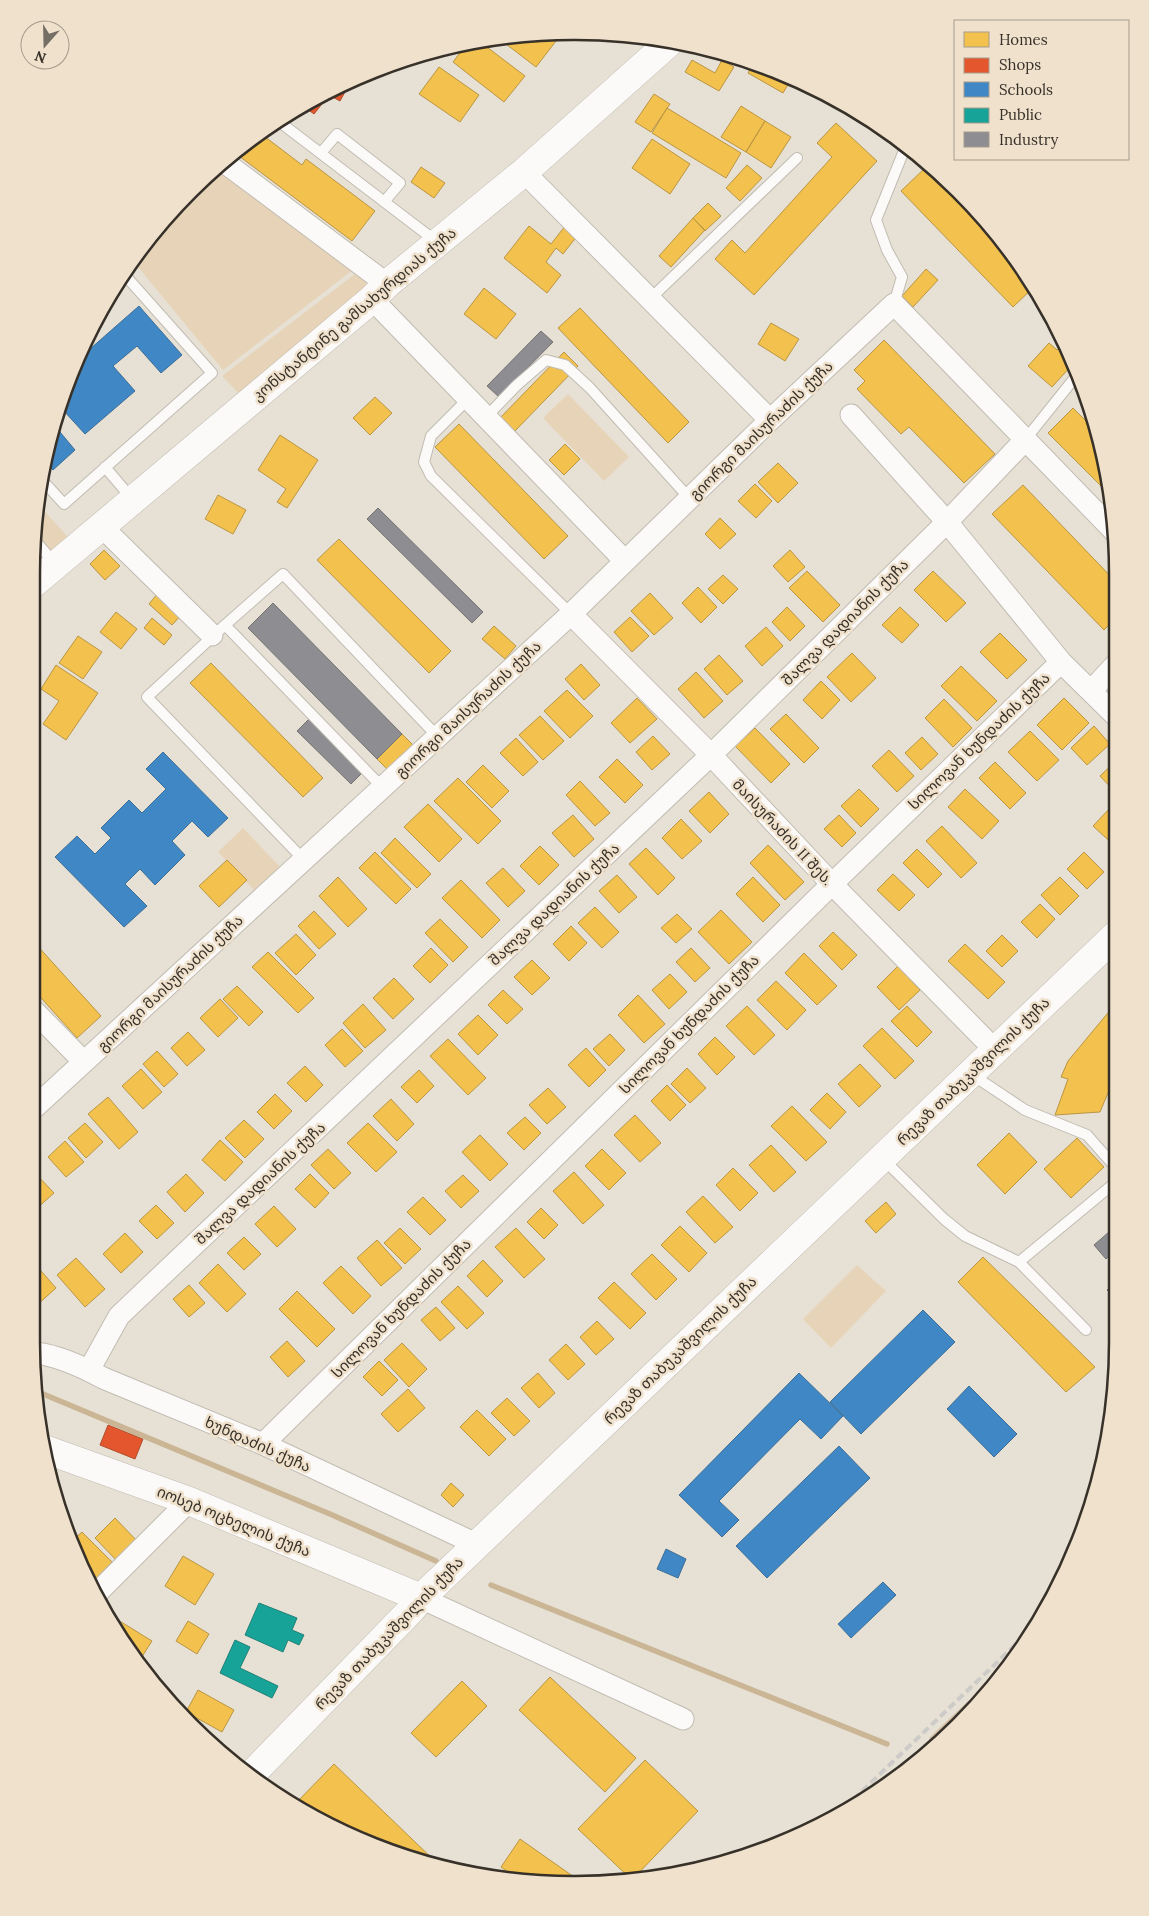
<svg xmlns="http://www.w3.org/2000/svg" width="1149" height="1916" font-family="Lora,'Noto Sans Georgian',serif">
  <rect width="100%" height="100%" fill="#e7e0d4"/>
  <path fill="#e7d4b8" d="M222,165L358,266L223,370L133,261L191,190Z
    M364,267L387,284L248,403L222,376Z
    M568,394L629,457L604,481L543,418Z
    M39,505L77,547L33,584L32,539Z
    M243,828L281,868L256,892L218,852Z
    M857,1265L886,1291L831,1348L803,1319Z"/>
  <path fill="#d4c1a6" d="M1017,1655L959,1725L933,1748L927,1746L930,1737Z"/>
  <path fill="#f2c14e" stroke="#ba9643" d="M546,34L556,41L536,67L506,44L511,38Z
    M479,41L525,76L504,102L453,62L468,42Z
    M692,60L715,73L722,60L734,67L719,91L685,72Z
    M753,64L783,73L792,78L783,93L748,73Z
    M439,67L479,95L460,122L419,94Z
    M654,94L670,104L651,132L635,122Z
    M741,106L765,121L746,152L721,137Z
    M667,108L741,153L726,178L652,133Z
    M765,121L791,137L771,168L746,152Z
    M836,123L877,161L754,295L715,259L732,240L745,253L832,157L817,143Z
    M260,133L302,165L306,159L375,211L352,241L235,153Z
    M652,139L690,164L670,194L632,168Z
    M747,165L762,178L740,201L726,188Z
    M421,167L445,183L434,198L411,182Z
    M926,167L1007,249L1034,287L1013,307L901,191Z
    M708,203L721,216L705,231L693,218Z
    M693,218L705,230L671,267L659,256Z
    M569,221L581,231L563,254L556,248L546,262L561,275L547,293L504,258L529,226L551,244Z
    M926,269L938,280L913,307L902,296Z
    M484,288L516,314L496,339L464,314Z
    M580,308L689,422L668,443L558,328Z
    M771,323L799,339L785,361L758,344Z
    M884,340L995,454L964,483L909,427L901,434L857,389L865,381L854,370Z
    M1049,343L1057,350L1063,343L1073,364L1052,387L1028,366Z
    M564,352L578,366L513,433L499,419Z
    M375,397L392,413L370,435L353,418Z
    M1073,408L1095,430L1108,493L1048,433Z
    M459,424L568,536L544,559L435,447Z
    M280,435L318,460L287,508L277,502L286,489L258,470Z
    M565,444L580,459L564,475L549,460Z
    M778,463L798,483L778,503L758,482Z
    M755,484L772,501L756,518L738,501Z
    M1023,485L1117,583V617L1104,630L992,514Z
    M218,495L246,510L233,534L205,519Z
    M720,518L736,534L720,549L705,534Z
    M339,539L451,651L429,673L317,560Z
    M104,550L120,566L105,580L90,564Z
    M790,550L805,567L788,582L773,566Z
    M807,571L840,605L823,622L789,588Z
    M933,571L966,603L946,622L914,590Z
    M723,575L738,589L723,604L708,589Z
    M698,587L717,607L701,623L682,603Z
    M158,593L182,614L172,625L149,604Z
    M650,593L673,618L654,635L631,611Z
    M787,607L805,626L790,641L772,622Z
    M900,607L919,625L902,643L882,625Z
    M116,612L137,629L121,649L100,632Z
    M630,617L649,636L632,652L614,632Z
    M152,618L172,635L164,645L144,628Z
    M494,626L516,646L505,659L482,639Z
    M766,627L783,646L762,666L745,646Z
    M1000,633L1027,660L1007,679L980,652Z
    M78,636L102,652L83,679L59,663Z
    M852,653L876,678L851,702L827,677Z
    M719,655L743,681L727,695L704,669Z
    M211,663L323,778L303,797L190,683Z
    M581,664L600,685L584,700L565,679Z
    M56,665L98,693L66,740L43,724L59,701L41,689Z
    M961,666L997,701L977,721L941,686Z
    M696,672L723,701L704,718L678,689Z
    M821,681L840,700L822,719L803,700Z
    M567,690L593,716L570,738L544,711Z
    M637,698L657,719L630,743L611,723Z
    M1064,698L1089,723L1062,750L1037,725Z
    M944,699L972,728L953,747L925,718Z
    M786,714L819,748L804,763L770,729Z
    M540,716L564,741L543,760L519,735Z
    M1094,726L1110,744L1087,765L1071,748Z
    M755,728L790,764L771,783L735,746Z
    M1030,731L1059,760L1037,781L1008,752Z
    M402,734L413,745L388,770L377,759Z
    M653,736L670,754L652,770L636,752Z
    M922,737L938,754L921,770L905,753Z
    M516,738L538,762L523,776L500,753Z
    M889,750L914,776L897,792L872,766Z
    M617,759L643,785L625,803L599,777Z
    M1117,760V794L1100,776Z
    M995,762L1026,793L1010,809L979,778Z
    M483,765L509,791L492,808L466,782Z
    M458,778L501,821L478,844L434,801Z
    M580,781L610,813L595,826L566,795Z
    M859,789L879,809L861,827L841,806Z
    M965,789L999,821L982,839L948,807Z
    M709,792L729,814L710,833L689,811Z
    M428,804L462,839L439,862L404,827Z
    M1110,808L1117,814V848L1093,826Z
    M573,815L594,839L574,857L552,833Z
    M839,815L856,833L842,847L824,829Z
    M681,819L702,841L682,859L662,838Z
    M942,826L977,863L961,878L926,841Z
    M395,838L431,874L417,888L381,853Z
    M768,845L804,882L785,900L750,863Z
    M540,846L559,865L539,885L520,866Z
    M646,848L675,878L658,895L629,864Z
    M917,849L942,874L928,888L903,863Z
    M375,852L411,889L396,904L359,868Z
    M1084,852L1104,872L1087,889L1067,869Z
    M227,860L247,880L219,907L199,886Z
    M503,868L525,891L508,907L486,883Z
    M893,874L915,895L899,911L877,890Z
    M617,875L637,897L619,913L599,891Z
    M338,877L367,909L348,927L319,896Z
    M753,877L780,905L763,922L736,894Z
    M1060,877L1079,896L1060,915L1041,895Z
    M461,880L500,920L482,938L442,898Z
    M1040,904L1055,919L1037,938L1021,922Z
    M595,907L619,932L602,948L578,923Z
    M721,910L752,942L729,964L698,932Z
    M314,911L336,934L319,949L298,926Z
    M677,914L692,929L676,943L661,928Z
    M440,919L468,947L453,962L425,933Z
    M571,926L587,943L569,961L553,944Z
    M833,932L857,955L842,970L819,946Z
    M296,934L316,955L296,975L275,953Z
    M1002,935L1018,951L1002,967L986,951Z
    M34,942L101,1016L77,1038L34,990Z
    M965,944L1005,982L988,999L948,961Z
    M431,948L448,965L430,983L413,966Z
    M691,948L710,968L695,982L676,962Z
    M268,952L314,998L298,1013L252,967Z
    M804,953L837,986L817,1005L785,973Z
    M532,960L550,978L532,995L514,977Z
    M898,966L920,990L899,1010L877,987Z
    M670,974L687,992L669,1009L652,990Z
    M394,978L414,999L393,1019L373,998Z
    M776,981L806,1010L787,1030L757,1000Z
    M237,986L263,1012L249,1026L223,999Z
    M503,990L523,1009L507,1024L488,1005Z
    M638,995L665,1024L644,1043L618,1015Z
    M220,999L238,1018L218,1037L200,1018Z
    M363,1004L386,1030L365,1048L343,1023Z
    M747,1006L775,1035L754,1055L726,1026Z
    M907,1006L932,1032L917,1047L891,1021Z
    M1112,1008L1117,1010V1041L1112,1046L1115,1076L1100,1112L1055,1115L1068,1079L1061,1077L1068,1061Z
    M478,1015L498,1035L478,1055L458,1034Z
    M882,1028L914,1061L895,1079L863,1046Z
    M342,1029L363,1051L345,1067L325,1045Z
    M188,1032L205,1050L187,1066L171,1048Z
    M610,1034L625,1050L609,1066L593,1049Z
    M715,1037L735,1057L717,1075L698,1054Z
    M448,1039L486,1078L468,1095L430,1056Z
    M586,1048L606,1070L589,1087L568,1065Z
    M157,1051L178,1074L164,1087L143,1064Z
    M860,1064L881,1086L859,1107L838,1084Z
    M305,1066L323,1085L306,1102L287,1083Z
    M687,1068L706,1088L690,1103L671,1084Z
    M141,1069L162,1092L143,1109L122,1086Z
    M419,1070L434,1086L417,1103L401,1087Z
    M667,1085L686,1105L670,1121L651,1101Z
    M548,1088L566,1107L547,1124L529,1105Z
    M827,1093L846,1112L830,1129L810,1110Z
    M275,1094L292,1111L274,1129L257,1112Z
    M108,1097L138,1132L119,1149L88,1114Z
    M391,1099L414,1124L397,1141L373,1116Z
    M792,1106L827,1142L806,1161L771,1126Z
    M635,1115L661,1143L640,1162L614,1135Z
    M525,1117L541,1133L524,1150L507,1133Z
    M244,1120L264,1139L245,1158L225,1138Z
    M85,1123L103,1142L86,1158L68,1138Z
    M368,1123L397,1152L376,1172L347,1143Z
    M1009,1133L1037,1162L1005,1194L977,1165Z
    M480,1135L508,1164L490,1181L462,1152Z
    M1077,1138L1104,1167L1071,1198L1044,1169Z
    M220,1140L243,1162L225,1181L202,1160Z
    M65,1141L84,1162L66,1177L48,1157Z
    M771,1145L796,1172L774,1192L749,1165Z
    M328,1149L351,1173L334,1189L311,1165Z
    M602,1149L626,1173L609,1190L585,1166Z
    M733,1168L758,1193L740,1211L716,1185Z
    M574,1172L604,1205L583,1224L553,1191Z
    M35,1173L54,1193L35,1210Z
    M186,1174L204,1193L185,1212L167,1192Z
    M310,1174L329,1193L315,1208L295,1189Z
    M463,1175L479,1191L461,1208L445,1191Z
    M703,1196L733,1227L715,1243L686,1212Z
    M423,1197L446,1220L430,1235L407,1212Z
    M886,1202L896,1214L876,1233L865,1221Z
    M156,1205L174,1223L157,1239L139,1221Z
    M274,1206L296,1229L277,1247L255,1224Z
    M541,1208L558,1225L544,1239L527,1222Z
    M680,1226L707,1253L689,1272L661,1245Z
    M400,1228L421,1249L405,1264L384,1243Z
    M516,1228L545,1259L524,1278L495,1247Z
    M125,1233L143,1252L121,1273L103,1254Z
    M244,1237L261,1254L244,1270L227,1253Z
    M377,1240L402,1268L381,1286L357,1258Z
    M652,1254L677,1279L656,1300L631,1274Z
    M983,1257L1095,1367L1066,1392L958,1282Z
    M76,1258L105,1289L85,1307L57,1275Z
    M483,1260L503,1281L487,1297L467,1276Z
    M35,1264L56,1288L36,1306Z
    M218,1264L246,1294L227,1312L199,1283Z
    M341,1266L371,1296L353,1314L323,1283Z
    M614,1282L646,1313L630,1329L598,1298Z
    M189,1285L205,1303L189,1317L173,1299Z
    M458,1286L484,1313L467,1329L441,1302Z
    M297,1291L335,1329L317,1347L279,1309Z
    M436,1307L455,1328L440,1341L421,1320Z
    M597,1321L614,1339L596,1355L580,1337Z
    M287,1341L305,1361L288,1377L270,1357Z
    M402,1343L427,1369L409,1387L384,1360Z
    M566,1344L585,1364L568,1380L549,1360Z
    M379,1361L398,1380L382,1396L363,1377Z
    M538,1373L555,1393L539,1408L521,1388Z
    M408,1389L425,1408L398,1432L381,1414Z
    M507,1398L530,1421L514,1436L491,1413Z
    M477,1410L506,1439L489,1456L460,1427Z
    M451,1483L464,1495L453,1507L441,1495Z
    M115,1518L138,1542L118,1562L95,1538Z
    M82,1532L112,1562L92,1582L84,1574L71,1542Z
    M183,1556L214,1574L195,1605L165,1586Z
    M118,1620L152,1641L138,1663L115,1626Z
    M188,1621L209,1634L197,1654L176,1641Z
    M550,1677L636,1758L605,1792L519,1710Z
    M462,1681L487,1706L436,1757L411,1733Z
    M198,1690L234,1710L222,1732L186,1712Z
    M645,1760L698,1811L632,1880L578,1829Z
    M334,1764L439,1865L400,1856L295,1804Z
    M520,1839L584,1884L520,1881L501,1867Z"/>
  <path fill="#e4572e" stroke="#b04c2c" d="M351,81L340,101L329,95L314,114L303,106Z
    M108,1425L143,1439L135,1459L100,1445Z"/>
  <path fill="#3f88c5" stroke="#3d6e96" d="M139,306L182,355L161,373L137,346L113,366L135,391L85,434L63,410L57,415L60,400L82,356Z
    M55,426L75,450L53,470L47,464Z
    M163,752L228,818L208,837L192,821L172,841L185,855L155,885L140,869L125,884L147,906L124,927L55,857L77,836L95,854L111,838L101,828L129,800L142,813L166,789L146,769Z
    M923,1310L955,1342L861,1434L830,1402Z
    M799,1373L843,1416L821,1439L800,1419L719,1501L739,1520L722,1537L679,1495Z
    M969,1386L1017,1434L994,1457L947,1409Z
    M839,1446L870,1478L767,1578L736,1546Z
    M666,1549L686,1559L678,1578L657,1569Z
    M883,1582L896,1595L851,1638L838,1624Z"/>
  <path fill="#17a398" stroke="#218177" d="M259,1603L297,1618L292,1630L304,1635L299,1645L288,1640L283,1652L245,1635Z
    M235,1640L250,1647L240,1668L278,1686L272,1698L220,1673Z"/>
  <path fill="#8d8d92" stroke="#737172" d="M541,331L553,342L499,397L487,386Z
    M378,508L483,612L472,623L367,519Z
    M273,603L402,734L377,759L248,628Z
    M309,719L363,772L351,784L297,731Z
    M1117,1225V1249L1106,1259L1094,1245Z
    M1117,1282V1300L1107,1290Z"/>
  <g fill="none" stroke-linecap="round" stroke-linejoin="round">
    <path stroke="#cab594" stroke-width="5.5" d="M36,1391L330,1514L436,1561
      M491,1585L887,1744"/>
    <defs>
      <path id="lane" d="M277,120L437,242
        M321,153L337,134L400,183L384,202
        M650,299L797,158
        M894,304L902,277L887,250L876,220L905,148
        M468,399L431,436L424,462L431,476L571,614
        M486,417L517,385L546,360L565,365L590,388L690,499
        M1025,440L1077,375
        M105,467L133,500
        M44,482L64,504L212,373L123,273
        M33,538L55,564
        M225,625L283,574L438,737
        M304,860L147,697L225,625L382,787
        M971,1074L1025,1110L1087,1135L1117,1169
        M883,1159L944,1219L965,1236L1019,1262L1117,1181
        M1019,1262L1086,1330"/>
      <path id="street" d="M224,162L387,284
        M524,172L770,420
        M372,299L625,561
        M851,415L947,522L1061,662L1117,717
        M102,527L212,635
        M571,614L711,755L832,884L995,1050
        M1091,691L1117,663
        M34,1011L84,1062
        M35,1107L571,614L770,420L894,304L1115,532
        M36,1353C59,1356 83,1367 103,1378L263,1444L476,1544
        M89,1370L119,1316L711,755L947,522L1025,440
        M263,1444L832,884L1061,662
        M95,1595L189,1501
        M421,1598L683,1719"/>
      <path id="secondary" d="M33,584L372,299L387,284L524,172L671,41
        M44,1449L189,1501L421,1598
        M251,1775L412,1609L421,1598L1117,934"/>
    </defs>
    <use href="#lane" stroke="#c1bcb2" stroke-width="12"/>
    <use href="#street" stroke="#c1bcb2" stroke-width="23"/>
    <use href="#secondary" stroke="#c1bcb2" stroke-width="29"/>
    <use href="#lane" stroke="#fbfaf9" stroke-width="10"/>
    <use href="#street" stroke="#fbfaf9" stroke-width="21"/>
    <use href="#secondary" stroke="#fbfaf9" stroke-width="28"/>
    <path stroke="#cdcbc7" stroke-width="4" stroke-dasharray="8 4" stroke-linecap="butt" d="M836,1816L1033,1628"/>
  </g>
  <g text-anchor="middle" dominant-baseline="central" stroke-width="5" stroke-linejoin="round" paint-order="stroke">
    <g font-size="15" fill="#373129" stroke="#efe1cc">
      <text transform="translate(354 314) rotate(-40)">კონსტანტინე გამსახურდიას ქუჩა</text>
      <text transform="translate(761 430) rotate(-44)">გიორგი მაისურაძის ქუჩა</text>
      <text transform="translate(845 622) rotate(-45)">შალვა დადიანის ქუჩა</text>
      <text transform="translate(468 709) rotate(-43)">გიორგი მაისურაძის ქუჩა</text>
      <text transform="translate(979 741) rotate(-44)">სილოვან ხუნდაძის ქუჩა</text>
      <text transform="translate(783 832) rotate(47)">მაისურაძის II შეს.</text>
      <text transform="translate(554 904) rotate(-43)">შალვა დადიანის ქუჩა</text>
      <text transform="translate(170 983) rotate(-43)">გიორგი მაისურაძის ქუჩა</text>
      <text transform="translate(689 1024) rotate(-45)">სილოვან ხუნდაძის ქუჩა</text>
      <text transform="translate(973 1071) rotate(-44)">რევაზ თაბუკაშვილის ქუჩა</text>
      <text transform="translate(260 1183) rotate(-43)">შალვა დადიანის ქუჩა</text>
      <text transform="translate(401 1308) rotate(-45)">სილოვან ხუნდაძის ქუჩა</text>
      <text transform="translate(680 1350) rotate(-44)">რევაზ თაბუკაშვილის ქუჩა</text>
      <text transform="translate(258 1444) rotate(24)">ხუნდაძის ქუჩა</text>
      <text transform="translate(234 1521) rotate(22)">იოსებ ოცხელის ქუჩა</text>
      <text transform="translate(389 1633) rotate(-46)">რევაზ თაბუკაშვილის ქუჩა</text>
    </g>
  </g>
  <path d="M0 0H1149V1916H0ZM574 40H575A534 534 0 0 1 1109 574V1342A534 534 0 0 1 575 1876H574A534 534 0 0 1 40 1342V574A534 534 0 0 1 574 40Z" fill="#efe1cc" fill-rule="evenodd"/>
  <path fill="none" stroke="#373129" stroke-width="2.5" d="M574 40H575A534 534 0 0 1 1109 574V1342A534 534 0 0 1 575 1876H574A534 534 0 0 1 40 1342V574A534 534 0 0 1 574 40Z"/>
  <rect x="954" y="20" width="175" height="140" fill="#efe1cc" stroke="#a59b8b"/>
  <rect x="964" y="32" width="25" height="15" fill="#f2c14e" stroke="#a59b8b"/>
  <text x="999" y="45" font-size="15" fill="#373129">Homes</text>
  <rect x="964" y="58" width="25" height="15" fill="#e4572e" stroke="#a59b8b"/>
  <text x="999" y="70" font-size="15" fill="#373129">Shops</text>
  <rect x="964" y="82" width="25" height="15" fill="#3f88c5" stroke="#a59b8b"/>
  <text x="999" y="95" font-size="15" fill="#373129">Schools</text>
  <rect x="964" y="108" width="25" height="15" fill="#17a398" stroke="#a59b8b"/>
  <text x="999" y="120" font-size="15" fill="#373129">Public</text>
  <rect x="964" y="132" width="25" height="15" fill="#8d8d92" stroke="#a59b8b"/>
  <text x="999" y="145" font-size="15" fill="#373129">Industry</text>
  <g transform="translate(45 45) rotate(200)"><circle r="24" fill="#efe1cc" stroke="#a59b8b"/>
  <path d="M0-4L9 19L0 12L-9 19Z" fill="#756e65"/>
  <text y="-8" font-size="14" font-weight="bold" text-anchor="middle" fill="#373129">N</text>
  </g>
</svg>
